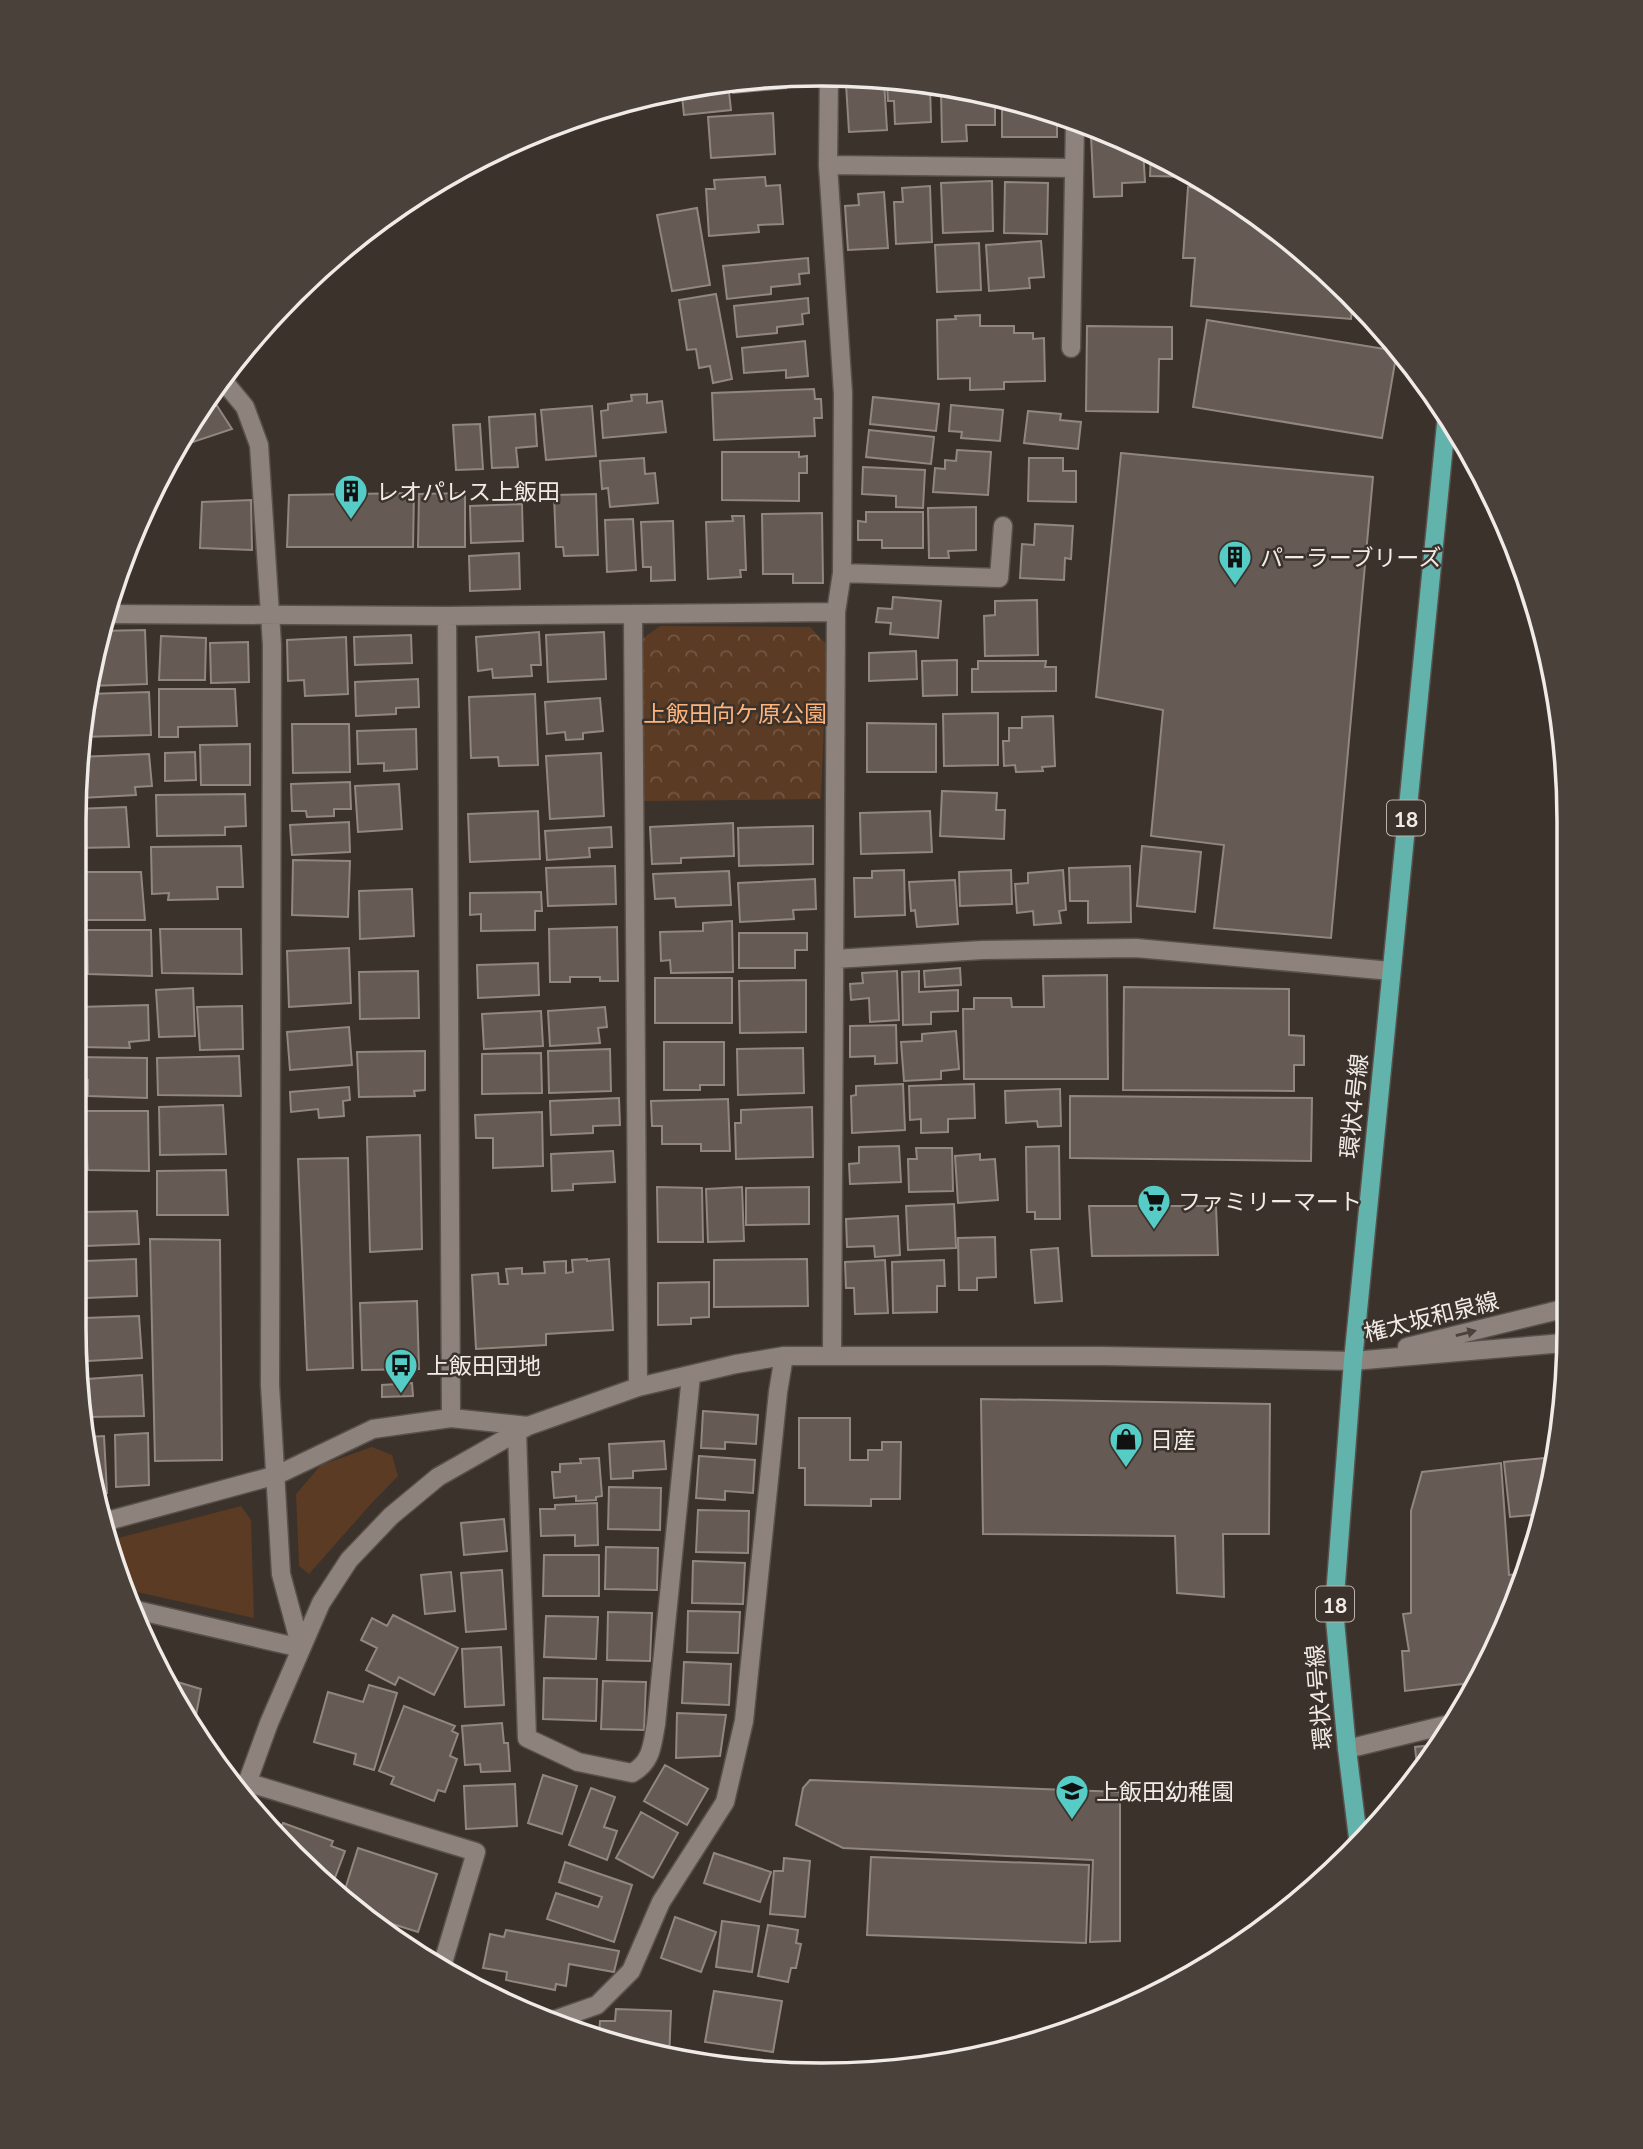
<svg xmlns="http://www.w3.org/2000/svg" width="1643" height="2149" font-family="Lato,'Noto Sans JP',sans-serif">
  <defs>
    <pattern id="park-crowns" width="20" height="18" patternUnits="userSpaceOnUse" patternTransform="scale(1.75)"><rect width="20" height="18" fill="#5b3b23"/><path d="M2 6a3 3 0 1 1 6 0M12 15a3 3 0 1 1 6 0" fill="none" stroke="#735843"/></pattern>
  </defs>
  <rect width="100%" height="100%" fill="#3b322b"/>
  <path fill="#5b3b23" d="M372,1447L392,1455L398,1476L370,1505L309,1574L299,1566L296,1494L321,1465Z
    M241,1506L251,1520L254,1618L128,1590L107,1541Z"/>
  <path fill="url(#park-crowns)" d="M660,626L810,627L827,645L821,799L644,801L642,639Z"/>
  <path fill="#655b54" stroke="#92877f" stroke-width="2" d="M786,77V88L733,93L732,82Z
    M858,77L884,80L887,130L849,132L846,84H858Z
    M896,81L930,84L931,122L895,124L894,101H888L887,84L896,83Z
    M728,83L731,110L684,115L681,87Z
    M976,90L995,96V125H966L967,141L942,142L941,91Z
    M1002,99L1057,115V137H1002Z
    M773,113L775,154L711,158L708,117Z
    M1117,135L1143,149L1145,182L1122,183V196L1094,197L1091,136Z
    M1151,153L1195,177L1150,176Z
    M765,177L766,186L780,185L783,224L758,225L759,232L709,236L706,189H715L714,180Z
    M992,181L993,231L943,233L941,183Z
    M1005,182L1048,183L1047,234L1004,233Z
    M930,186L932,242L896,244L894,202H903L902,188Z
    M1188,187L1218,190L1237,199L1350,292L1353,296L1351,319L1191,306L1195,258H1183Z
    M884,192L888,248L848,250L845,206L859,205L858,194Z
    M697,208L710,285L672,291L657,215Z
    M1041,241L1044,277L1029,278L1030,288L989,291L986,245Z
    M979,243L981,290L937,292L935,245Z
    M808,258L809,273L799,274L800,284L771,287V294L727,299L723,266Z
    M716,294L732,379L713,383L710,366L699,368L696,349L687,350L679,300Z
    M808,298L809,313L802,314L803,324L777,327V333L737,337L734,306Z
    M980,315V326H1014V333H1033V339L1044,338L1045,381L1004,382V389L970,390V378L938,379L937,320L956,319L955,316Z
    M1207,320L1397,351L1382,438L1193,407Z
    M1087,326L1172,327V359H1159L1158,412L1086,411Z
    M805,341L808,376L786,378V370L744,373L742,348Z
    M814,389L815,399H821L822,418H814L815,436L714,440L712,393Z
    M647,394V403L662,401L666,432L603,438L601,411L608,410V404L632,401L631,395Z
    M210,395L232,429L178,447Z
    M873,397L939,404L936,431L870,424Z
    M951,405L1003,410L1000,441L961,438L962,432L949,431Z
    M592,406L596,456L546,460L541,410Z
    M1028,411L1061,414L1060,420L1081,422L1078,449L1024,443Z
    M535,414L537,446L516,448L518,467L492,468L489,417Z
    M480,424L483,469L456,470L453,425Z
    M869,430L934,437L931,464L866,457Z
    M957,450L991,452L988,495L933,492L935,468L945,469V460L956,461Z
    M722,452H799V457L807,456V473H799V501L722,500Z
    M1121,453L1373,477L1331,938L1214,928L1224,845L1151,836L1163,710L1096,697Z
    M644,458L645,474L655,473L658,503L610,507L608,488L602,489L600,461Z
    M1029,458H1063V471H1076V502L1028,501Z
    M863,467L925,470L923,508L896,507V496L862,494Z
    M414,493L413,547H287L289,495Z
    M465,493V547H418L419,494Z
    M596,494L598,555L564,556L563,547H556L554,495Z
    M251,500L252,550L200,548L202,502Z
    M522,504L523,541L471,543L470,506Z
    M976,507V550L948,551L949,558H929L928,508Z
    M866,512H923V548H882V540H858V521L866,522Z
    M822,513L823,583H793V574H763L762,514Z
    M732,516H744L746,570H740L741,577L708,579L706,522L733,521Z
    M633,519L636,570L607,572L605,520Z
    M673,521L675,580L651,581V567H643L641,522Z
    M1035,524L1073,526L1071,559L1065,558L1064,580L1020,578L1022,544L1034,545Z
    M519,553L520,589L470,591L469,556Z
    M893,597L941,601L938,638L890,634L891,623L876,622L878,608L892,609Z
    M1037,600L1038,655L985,656L984,616L995,615V601Z
    M145,630L147,684L90,686L98,631Z
    M539,632L541,665H531L532,676L493,678L492,669L478,671L476,637Z
    M604,632L606,679L548,682L546,635Z
    M411,635L412,663L355,665L354,637Z
    M161,636L206,638L205,680H159Z
    M346,637L348,694L305,696L304,680L288,681L287,640Z
    M248,642L249,682L211,683L210,643Z
    M916,651L917,679L869,681V653Z
    M957,660V695L923,696L922,661Z
    M978,661H1046L1045,667H1056V691L972,692V669H978Z
    M418,679L419,707L396,708V714L356,716L355,682Z
    M159,689H235L237,726L178,727V737H159Z
    M149,692L151,735L81,737L88,694Z
    M535,694L538,765L499,766L498,757L471,758L469,697Z
    M600,698L603,731L583,733V739L566,740L565,732L547,734L545,702Z
    M998,713V765L944,766L943,714Z
    M1053,716L1055,766L1042,767L1043,771L1016,772L1015,765L1004,766L1003,741H1009V728H1022V717Z
    M867,723L936,724V772H867Z
    M292,724H349L350,772L293,773Z
    M416,729L417,769L384,771V763L358,764L357,731Z
    M250,744V785H201L200,745Z
    M195,752L196,780L165,781V753Z
    M601,753L604,816L550,819L546,756Z
    M149,754L152,786L135,787L136,795L81,798L79,788H75L78,757Z
    M350,782L351,809H334V816L307,817L306,811H292L291,784Z
    M399,784L402,829L358,832L355,786Z
    M942,791L997,793L996,810H1005L1004,839L940,836Z
    M245,794L246,826L225,827V835L157,836L156,795Z
    M126,807L129,847L75,848V809Z
    M538,811L540,859L470,862L468,814Z
    M930,811L932,852L861,854L860,813Z
    M349,822L350,852L292,855L290,825Z
    M733,823L734,856L681,858V863L652,864L650,827Z
    M813,826V864L739,866L738,828Z
    M611,827L612,847L589,848L590,857L547,860L545,831Z
    M241,846L243,887H217L218,899L168,900L169,893L152,894L151,847Z
    M1142,846L1201,852L1195,912L1137,906Z
    M293,860L350,861L348,917L292,915Z
    M615,866L616,904L548,906L546,868Z
    M1130,866L1131,922L1088,923V901H1070L1069,868Z
    M904,870L905,915L855,917L854,878H872V871Z
    M1011,870L1012,904L960,906L959,872Z
    M1063,870L1066,910L1059,911L1061,923L1034,925L1033,911L1017,913L1015,884L1028,883V873Z
    M729,871L731,905L676,907L675,898L655,899L653,874Z
    M75,872H141L145,920H78Z
    M815,879L816,909L793,910L794,919L740,922L738,883Z
    M955,880L958,924L917,927L915,910L911,911L909,882Z
    M412,889L414,936L360,939L359,891Z
    M541,892L542,911H535V930L481,931V914L470,915V893Z
    M732,921L733,972L671,973L670,960L661,961L660,932L703,931V923Z
    M617,927L618,981H600V977H570V982H550L549,929Z
    M160,929H241L242,974L162,973Z
    M87,930H151L152,976L88,974Z
    M739,933H807V950H795V968H739Z
    M349,948L351,1003L289,1007L287,951Z
    M538,963L539,995L478,998L477,965Z
    M960,968L961,985L925,987L924,971Z
    M418,971L419,1018L360,1019L359,972Z
    M897,971L899,1020L870,1022L869,998L851,1000L850,984L863,983L862,973Z
    M919,971V992L958,990V1011L931,1012V1024L903,1025L902,972Z
    M1107,975L1108,1079H964L963,1009H974V998H1011L1012,1007H1044L1043,976Z
    M655,978H732V1023H655Z
    M806,980V1032L740,1033L739,981Z
    M1124,987L1289,989V1035L1304,1036V1065H1294V1091L1123,1090Z
    M193,988L195,1036L159,1037L156,990Z
    M148,1005L149,1040L129,1042L130,1048L80,1047V1042H74V1013L78,1014L79,1007Z
    M242,1006L243,1049L200,1050L197,1007Z
    M605,1007L607,1027L598,1028L600,1043L550,1046L548,1011Z
    M541,1011L543,1046L484,1049L482,1014Z
    M896,1025L897,1063L875,1064V1056L850,1057V1026Z
    M349,1027L352,1065L290,1070L287,1032Z
    M956,1031L959,1069L941,1071V1079L904,1081L901,1042L922,1041V1034Z
    M664,1042H724V1085H700V1090H664Z
    M803,1048L804,1093L738,1095L737,1049Z
    M610,1049L611,1091L549,1093L548,1051Z
    M425,1051V1090L414,1091L415,1096L359,1097L357,1052Z
    M541,1053L542,1093L482,1094V1054Z
    M239,1056L241,1096L158,1095L157,1058Z
    M74,1057L147,1058V1098L88,1096V1080H74Z
    M903,1084L905,1130L852,1133L851,1096L856,1095V1086Z
    M974,1084L975,1118L948,1119V1132L921,1133V1119L910,1120L909,1086Z
    M349,1087L350,1100L343,1101L344,1116L319,1118L318,1109L291,1112L290,1092Z
    M1060,1089L1061,1126L1038,1127L1037,1121L1006,1123L1005,1091Z
    M1070,1096L1312,1098L1311,1161L1070,1158Z
    M619,1098L620,1125L593,1126V1133L551,1135L550,1101Z
    M728,1099L730,1151H701V1144H662V1126H652L651,1101Z
    M223,1105L226,1154L160,1155L159,1107Z
    M812,1107L813,1157L736,1159L735,1123H741V1110Z
    M74,1111H148L149,1171L88,1170L86,1144H74Z
    M542,1112L543,1166L493,1168V1138H476L475,1115Z
    M420,1135L422,1249L370,1252L367,1137Z
    M899,1146L901,1182L850,1184L849,1164L859,1163V1147Z
    M1059,1146L1060,1219H1035V1212H1027L1026,1147Z
    M916,1148H952L953,1191L909,1192L908,1159H917Z
    M613,1151L615,1182L573,1184V1190L552,1191L551,1154Z
    M980,1154V1160L995,1159L998,1200L958,1203L955,1156Z
    M348,1158L353,1368L307,1370L298,1159Z
    M226,1170L228,1215H157V1171Z
    M657,1187L702,1188L703,1242H658Z
    M742,1187L744,1241L708,1242L706,1189Z
    M809,1187V1224L746,1225V1188Z
    M954,1204L956,1248L908,1250L906,1206Z
    M1089,1206H1216L1218,1255L1092,1256Z
    M137,1211L139,1244L85,1246L82,1212Z
    M898,1216L900,1255L875,1257L874,1246L847,1247L846,1219Z
    M995,1237L996,1277L977,1278V1290H959L958,1238Z
    M150,1239L220,1240L222,1460L155,1461Z
    M1058,1248L1062,1301L1035,1303L1031,1250Z
    M136,1259L137,1296L86,1298V1261Z
    M587,1259V1261L609,1259L613,1330L546,1334V1345L476,1349L472,1275L498,1273L499,1284H508L506,1269L522,1268V1274L545,1273L544,1262L566,1261V1273L573,1272L572,1260Z
    M807,1259L808,1306L714,1307V1260Z
    M885,1260L888,1313L855,1314L854,1288H846L845,1262Z
    M944,1260L945,1286H937V1312L893,1313L892,1262Z
    M709,1282V1317L691,1318V1324L658,1325V1283Z
    M417,1301L419,1369L362,1370L360,1303Z
    M139,1316L142,1358L88,1361L85,1318Z
    M142,1375L144,1416L89,1417L87,1379Z
    M412,1383L413,1396L382,1397V1385Z
    M981,1399L1270,1404L1269,1534H1223L1224,1597L1177,1593L1175,1536L983,1534Z
    M703,1411L758,1415L756,1444L725,1442V1449L701,1448Z
    M799,1418H850V1460H868V1450H882V1442H901L900,1499H871V1506L805,1505V1468H799Z
    M148,1433L149,1485L116,1487L115,1435Z
    M104,1436L107,1493L95,1494L88,1437Z
    M664,1441L666,1469L633,1471V1478L611,1479L609,1444Z
    M699,1456L755,1460L753,1493L725,1491V1500L696,1498Z
    M599,1458L602,1496L596,1497V1500L576,1501V1496L554,1498L552,1472H560V1464L581,1463L580,1459Z
    M1544,1458L1545,1463L1554,1462L1542,1514L1510,1517L1504,1462Z
    M1501,1463L1509,1575L1527,1573L1467,1695L1463,1696V1684L1405,1691L1402,1651H1409L1403,1614L1411,1613V1511L1422,1472Z
    M609,1487L661,1488L660,1530L608,1529Z
    M597,1503L598,1545L575,1546V1535L541,1536L540,1509H555V1505Z
    M698,1510L749,1511L748,1553L696,1552Z
    M504,1519L507,1551L464,1555L461,1523Z
    M606,1547L658,1548L657,1590L605,1589Z
    M544,1555H599V1596H543Z
    M693,1561L745,1563L743,1604L692,1603Z
    M502,1570L506,1629L466,1632L461,1573Z
    M451,1572L455,1611L425,1614L421,1575Z
    M688,1611L740,1612L738,1653L687,1652Z
    M608,1612L652,1613L650,1661L607,1660Z
    M393,1615L458,1648L434,1695L399,1677L395,1685L366,1670L377,1648L361,1640L372,1618L387,1626Z
    M546,1616L598,1617L596,1659L544,1657Z
    M501,1647L504,1705L465,1707L462,1649Z
    M684,1662L731,1664L729,1705L682,1703Z
    M164,1678L201,1689L193,1731L174,1702Z
    M544,1678L597,1679L596,1721L543,1719Z
    M603,1681L646,1682L644,1730L601,1729Z
    M369,1685L397,1693L374,1770L354,1764L356,1754L314,1742L328,1692L363,1702Z
    M404,1706L455,1726L452,1731L458,1734L450,1756L457,1759L445,1792L438,1790L434,1801L391,1784L394,1777L379,1771Z
    M677,1713L726,1715L720,1756L676,1758Z
    M502,1723L504,1743H508L510,1771L481,1772L480,1764L465,1765L462,1726Z
    M1443,1744L1418,1775L1415,1747Z
    M665,1765L708,1789L687,1825L644,1801Z
    M543,1775L577,1786L562,1834L528,1823Z
    M810,1780L1120,1792V1941L1090,1942L1093,1860L843,1848L796,1825L803,1788Z
    M515,1784L517,1826L466,1829L464,1786Z
    M591,1788L615,1797L604,1827L617,1831L607,1860L569,1845Z
    M641,1812L678,1833L653,1878L616,1858Z
    M283,1823L333,1841L331,1846L345,1851L330,1891L278,1837Z
    M358,1848L437,1874L418,1932L367,1916L342,1899Z
    M714,1853L771,1872L760,1902L704,1883Z
    M871,1857L1089,1865L1086,1943L867,1935Z
    M784,1858L810,1861L805,1917L770,1914L774,1871H783Z
    M565,1862L632,1885L614,1942L547,1919L556,1893L598,1907L602,1897L559,1882Z
    M675,1917L716,1932L701,1972L661,1958Z
    M722,1921L759,1926L752,1972L716,1967Z
    M768,1925L798,1930L796,1943L801,1944L796,1968H791L788,1982L758,1976Z
    M506,1930L619,1951L614,1972L569,1964L566,1986L556,1984L555,1990L506,1980L507,1972L483,1968L490,1934L504,1937Z
    M714,1991L782,2001L773,2052L705,2042Z
    M616,2009L671,2011L669,2059L599,2035L600,2021H615Z"/>
  <g fill="none" stroke-linecap="round" stroke-linejoin="round">
    <defs>
      <path id="minor" d="M829,74L828,165L843,393L842,573L836,612
        M828,165L1073,168
        M1071,348L1075,121
        M221,378L245,407L259,445L272,645L270,1385L281,1574L301,1648
        M842,573L999,578L1003,526
        M104,614L447,616L836,612L832,1355
        M633,615L638,1387
        M447,616L451,1418
        M835,959L983,950L1136,948L1391,971
        M1407,1347L1563,1309
        M517,1431L527,1738L578,1762L632,1773C652,1762 652,1745 656,1724L691,1376
        M100,1523L277,1475L373,1429L451,1418L528,1426
        M136,1610L301,1648
        M1347,1749L1454,1723
        M246,1782L476,1852L442,1966
        M242,1797L269,1723L321,1603L349,1560L391,1516L438,1477L528,1426L638,1387L736,1364L784,1356H1104L1353,1361L1563,1343
        M554,2020L597,2005L631,1971L661,1902L725,1802L744,1721L778,1392L784,1356"/>
      <path id="major" d="M1359,1846L1347,1749L1334,1609L1353,1361L1447,414"/>
    </defs>
    <use href="#minor" stroke="#58504b" stroke-width="21"/>
    <use href="#major" stroke="#58504b" stroke-width="21"/>
    <use href="#minor" stroke="#8e837c" stroke-width="18"/>
    <use href="#major" stroke="#62b3ab" stroke-width="18"/>
  </g>
  <defs><path id="oneway-solid" d="M-6-.8H1V-3.2L6.5 0L1 3.2V.8H-6Z" transform="scale(1.75)"/></defs>
  <use fill="#4c423b" href="#oneway-solid" transform="translate(1466 1333) rotate(-14)"/>
  <defs>
    <symbol id="building-pin" viewBox="-11 -11 22 30"><path d="M0 17L-7.5 6A9.5 9.5 0 1 1 7.5 6Z" fill="#55cdc6" stroke="#3b322b"/><path d="M-4-6H4V6H1V3H-1V6H-4ZM-2.5-4.3h1.7v1.8h-1.7ZM.8-4.3h1.7v1.8H.8ZM-2.5-1h1.7V.8h-1.7ZM.8-1h1.7V.8H.8Z" fill="#111"/></symbol>
    <symbol id="supermarket-pin" viewBox="-11 -11 22 30"><path d="M0 17L-7.5 6A9.5 9.5 0 1 1 7.5 6Z" fill="#55cdc6" stroke="#3b322b"/><path d="M-6-5.5h2.5l.6 2H6L4.5 2H-2.5L-4.4-4H-6ZM-1.5 3.2a1.3 1.3 0 1 0 .1 0ZM3 3.2a1.3 1.3 0 1 0 .1 0Z" fill="#111"/></symbol>
    <symbol id="bus-pin" viewBox="-11 -11 22 30"><path d="M0 17L-7.5 6A9.5 9.5 0 1 1 7.5 6Z" fill="#55cdc6" stroke="#3b322b"/><path d="M-5-6H5V4H4V6H2V4H-2V6H-4V4H-5ZM-3.5-4V0h7V-4ZM-3.5 1.2v1.5H-2V1.2ZM2 1.2v1.5H3.5V1.2Z" fill="#111"/></symbol>
    <symbol id="shop-pin" viewBox="-11 -11 22 30"><path d="M0 17L-7.5 6A9.5 9.5 0 1 1 7.5 6Z" fill="#55cdc6" stroke="#3b322b"/><path d="M-5-2.5h2.3a2.7 3.5 0 0 1 5.4 0H5L5.5 6h-11ZM-1.5-2.5h3a1.5 2.3 0 0 0-3 0Z" fill="#111"/></symbol>
    <symbol id="school-pin" viewBox="-11 -11 22 30"><path d="M0 17L-7.5 6A9.5 9.5 0 1 1 7.5 6Z" fill="#55cdc6" stroke="#3b322b"/><path d="M0-5L7-2L0 1L-7-2ZM-4 1L0 2.5L4 1V4Q0 6-4 4Z" fill="#111"/></symbol>
  </defs>
  <g fill-rule="evenodd">
    <use href="#building-pin" x="332" y="472" width="38" height="52"/>
    <use href="#building-pin" x="1216" y="538" width="38" height="52"/>
    <use href="#supermarket-pin" x="1135" y="1182" width="38" height="52"/>
    <use href="#bus-pin" x="382" y="1346" width="38" height="52"/>
    <use href="#shop-pin" x="1107" y="1420" width="38" height="52"/>
    <use href="#school-pin" x="1053" y="1772" width="38" height="52"/>
  </g>
  <g text-anchor="middle" dominant-baseline="central" stroke-width="5" stroke-linejoin="round" paint-order="stroke">
    <g fill="#3b322b" stroke="#bab4af" stroke-width="2">
      <rect x="1387" y="800.5" width="38" height="35" rx="5"/>
      <rect x="1316" y="1586.5" width="38" height="35" rx="5"/>
    </g>
    <g font-size="21" font-weight="bold" fill="#f1ebe7">
      <text x="1406" y="818">18</text>
      <text x="1335" y="1604">18</text>
    </g>
    <g font-size="23" fill="#f1ebe7" stroke="#3b322b" text-anchor="start">
      <text x="376" y="491">レオパレス上飯田</text>
      <text x="1260" y="557">パーラーブリーズ</text>
      <text x="1178" y="1201">ファミリーマート</text>
      <text x="426" y="1365">上飯田団地</text>
      <text x="1150" y="1439">日産</text>
      <text x="1096" y="1791">上飯田幼稚園</text>
    </g>
    <g font-size="23" fill="#ffb37b" stroke="#3b322b">
      <text x="735" y="713">上飯田向ケ原公園</text>
    </g>
    <g font-size="23" fill="#f1ebe7" stroke="#3b322b">
      <text transform="translate(1353 1106) rotate(-84)">環状4号線</text>
      <text transform="translate(1431 1316) rotate(-14)">権太坂和泉線</text>
      <text transform="translate(1318 1697) rotate(-95)">環状4号線</text>
    </g>
  </g>
  <path d="M0 0H1643V2149H0ZM821 86H822A735 735 0 0 1 1557 821V1328A735 735 0 0 1 822 2063H821A735 735 0 0 1 86 1328V821A735 735 0 0 1 821 86Z" fill="#4a413a" fill-rule="evenodd"/>
  <path fill="none" stroke="#f1ebe7" stroke-width="3.5" d="M821 86H822A735 735 0 0 1 1557 821V1328A735 735 0 0 1 822 2063H821A735 735 0 0 1 86 1328V821A735 735 0 0 1 821 86Z"/>
</svg>
